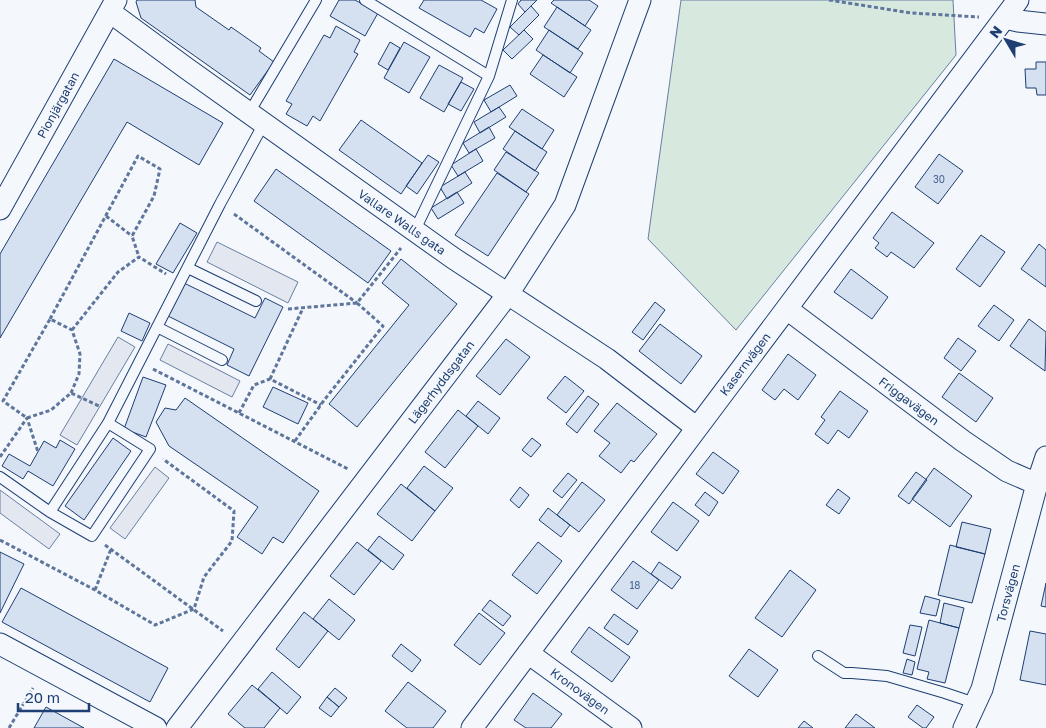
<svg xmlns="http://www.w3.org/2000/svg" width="1046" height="728" font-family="'Golos Text',sans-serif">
  <rect width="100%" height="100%" fill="#f4f7fb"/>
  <path fill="#d7e8df" stroke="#687fa3" d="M681,0H953L956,55L736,330L648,239Z"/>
  <path fill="#e3e8f0" stroke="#687fa3" d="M217,242L298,282L288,303L207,262Z
    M118,337L135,347L77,445L60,435Z
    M168,344L240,381L232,397L160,360Z
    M155,467L169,478L125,539L110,528Z
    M0,490L60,534L49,549L0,513Z"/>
  <path fill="#d5e0f0" stroke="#1d3f73" d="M137,0H195L196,7L229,30L231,27L261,48L259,51L274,62L250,95L141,18L136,2Z
    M339,0H355L378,13L365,36L330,16Z
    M424,0H481L497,9L484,33L475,28L470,37L419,8Z
    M521,0H537L525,12L518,4Z
    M554,0H589L598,6L585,26L551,3Z
    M531,6L539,15L519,35L510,27Z
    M557,7L591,30L578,49L544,27Z
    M336,26L360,40L354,52L358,54L320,121L313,116L307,126L286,114L292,104L286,101L324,35L330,38Z
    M524,30L533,39L512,59L503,50Z
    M549,30L583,53L570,73L536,50Z
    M390,42L400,48L388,70L378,64Z
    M404,42L430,57L409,93L384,78Z
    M543,55L577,77L564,97L530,74Z
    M114,59L223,123L199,165L127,122L0,338V254Z
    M1036,62H1046V95H1037L1036,88H1026L1025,69H1036Z
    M439,65L463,78L444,112L420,98Z
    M461,82L474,89L461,111L448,104Z
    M510,85L517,96L491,112L484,100Z
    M499,107L506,117L480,133L474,122Z
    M522,109L554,130L542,149L509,127Z
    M361,120L422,163L401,194L339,150Z
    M489,127L495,138L469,153L463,143Z
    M515,131L547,152L535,171L503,149Z
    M476,149L483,161L458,176L451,165Z
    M506,152L539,173L526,192L494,170Z
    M939,154L963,171L938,204L915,187Z
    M428,155L439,162L417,194L406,186Z
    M276,169L391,251L368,283L254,201Z
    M465,172L472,183L447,199L440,187Z
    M497,173L529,194L488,256L455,235Z
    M457,192L464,203L438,219L431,208Z
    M892,212L934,243L914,268L891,252L887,257L875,248L879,243L873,238Z
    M180,223L197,233L173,273L156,264Z
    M981,235L1005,252L980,287L956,269Z
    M1039,244L1046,250V287L1021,269Z
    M401,259L457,304L357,427L329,404L409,305L382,283Z
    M851,269L888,297L872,319L834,292Z
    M184,283L255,318L265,298L283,307L249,376L227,365L234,349L168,316Z
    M655,302L665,310L643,340L632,332Z
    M994,305L1014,320L999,341L978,326Z
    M129,313L150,323L142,341L121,331Z
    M1029,319L1046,332L1045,371L1010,346Z
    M660,324L702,356L681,384L639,351Z
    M958,338L976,351L961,371L944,358Z
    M506,339L530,357L500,395L476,376Z
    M788,354L816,375L798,400L784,389L775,400L762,390Z
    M959,373L993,398L976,422L942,397Z
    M565,376L584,391L566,413L547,398Z
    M143,377L166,385L146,437L124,429Z
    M273,387L308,403L298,424L263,407Z
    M840,391L868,411L849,438L838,430L828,444L815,434L825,420L821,417Z
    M588,396L599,404L577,433L566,424Z
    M185,398L319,491L283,543L273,537L262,554L237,537L258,507L169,446L156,422L165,408L176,410Z
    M478,401L500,418L488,434L466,416Z
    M617,403L657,434L634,462L631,460L621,473L599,456L610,443L594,431Z
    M458,410L478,426L445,468L425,452Z
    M113,438L131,451L84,520L65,506Z
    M532,438L541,445L531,457L522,450Z
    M60,440L75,449L53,486L28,471L23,479L2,466L9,454L30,466L44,441L56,448Z
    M713,452L739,471L723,494L696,474Z
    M424,466L453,488L435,511L407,488Z
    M934,468L972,496L950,527L912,499Z
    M916,472L927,480L909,504L898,496Z
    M568,473L577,480L562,498L553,491Z
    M582,482L605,500L579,532L557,515Z
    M401,484L435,511L412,541L377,514Z
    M520,487L529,495L519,508L510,500Z
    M838,489L850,498L839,514L826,505Z
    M705,492L718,502L709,516L695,505Z
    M673,502L699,521L677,551L651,532Z
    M548,508L570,525L561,537L539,520Z
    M962,522L991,529L985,554L956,547Z
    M379,536L404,555L393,570L368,550Z
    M357,542L381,561L354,595L330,576Z
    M538,542L562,561L537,594L512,575Z
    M950,545L985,554L972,603L938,595Z
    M0,552L24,564L0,613Z
    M633,561L659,580L637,609L611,590Z
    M659,562L681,577L672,589L651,574Z
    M790,570L816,590L782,637L755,618Z
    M1046,583V607L1041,606Z
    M21,588L168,668L150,702L2,622Z
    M925,596L940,600L936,616L920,613Z
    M329,599L355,620L339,640L313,619Z
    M490,600L511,616L503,626L482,610Z
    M944,603L964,608L959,628L940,623Z
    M304,612L328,631L299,668L276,649Z
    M479,613L505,633L480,665L454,645Z
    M614,614L638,631L628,645L604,628Z
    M929,620L959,628L945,683L927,679L929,672L917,669Z
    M910,625L922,627L915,656L903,653Z
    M589,627L630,657L612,682L571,652Z
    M1030,631L1046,634V685L1020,680Z
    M401,644L421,660L412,672L392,656Z
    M749,649L778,670L758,697L729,676Z
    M907,659L915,662L912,675L903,673Z
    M272,672L301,697L287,714L258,689Z
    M408,682L446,711L433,728H407L385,711Z
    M252,685L280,708L264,728H245L228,714Z
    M335,688L347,698L339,707L327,697Z
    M533,693L562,714L551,728H526L514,720Z
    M327,697L339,707L331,717L319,708Z
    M917,705L934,717L926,728H923L908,717Z
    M46,707L84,728H34Z
    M856,714L875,728H845Z
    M804,721L813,728H798Z"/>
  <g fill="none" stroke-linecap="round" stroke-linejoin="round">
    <defs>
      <path id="lane" d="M365,0L489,76
        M249,113L316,0
        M415,230L489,76L512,0
        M188,268L256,301
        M157,327L222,360
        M108,423L220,204L264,123
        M0,477L50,512L92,536L150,449L108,423L50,512
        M818,656L844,673H852L887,676L945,693L975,703"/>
      <path id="street" d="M110,12L186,68L453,258L607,359L697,428
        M1005,18L1018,21L1046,24
        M0,209L116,0
        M787,309L963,441L1007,471L1037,484
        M0,644L156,728
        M528,653L631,728
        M177,728L508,294L565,205L640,0
        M472,728L1018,0
        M964,728L982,689L1037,484L1046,457"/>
    </defs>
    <use href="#lane" stroke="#1d3f73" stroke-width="12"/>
    <use href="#street" stroke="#1d3f73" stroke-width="23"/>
    <path stroke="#5e769c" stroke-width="3" stroke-dasharray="4 2.5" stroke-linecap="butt" d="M829,0L911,13L979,17
      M234,214L357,303
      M106,216L132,236
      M288,309L357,303
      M50,319L138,156L160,169L154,196L132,236L139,257
      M72,330L118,272L139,257L166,274
      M153,369L348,469
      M270,379L303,308
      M71,393L79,374L80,354L72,330L50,319L3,401L27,418L51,410L71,393L99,406
      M239,413L254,385L270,379L321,405
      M295,441L325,399L383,326L357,303L401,248
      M0,457L27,418L38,452
      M0,540L95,590L155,625L194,609L204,577L232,541L234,511L163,459
      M105,545L223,631
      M95,590L111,549
      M9,728L33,688"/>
    <use href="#lane" stroke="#f4f7fb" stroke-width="10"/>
    <use href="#street" stroke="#f4f7fb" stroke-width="21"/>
  </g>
  <g text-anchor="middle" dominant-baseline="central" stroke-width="4" stroke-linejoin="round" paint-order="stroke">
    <g font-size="10" fill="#4b6792">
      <text x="939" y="179">30</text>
      <text x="635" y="585">18</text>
    </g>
    <g font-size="12" fill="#1d3f73" stroke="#f4f7fb">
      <text transform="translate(58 105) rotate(-61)">Pionjärgatan</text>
      <text transform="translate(402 222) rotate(35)">Vallare Walls gata</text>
      <text transform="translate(745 364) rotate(-53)">Kasernvägen</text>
      <text transform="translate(441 382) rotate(-53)">Lägerhyddsgatan</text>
      <text transform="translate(909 401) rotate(37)">Friggavägen</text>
      <text transform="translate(1008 593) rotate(-75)">Torsvägen</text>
      <text transform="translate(580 691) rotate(36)">Kronovägen</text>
    </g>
  </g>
  <g transform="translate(1006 40) rotate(308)" stroke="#f4f7fb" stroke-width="4" paint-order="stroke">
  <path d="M0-4L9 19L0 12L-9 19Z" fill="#1d3f73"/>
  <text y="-8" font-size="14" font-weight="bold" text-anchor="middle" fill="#1d3f73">N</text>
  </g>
  <path d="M18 703v8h71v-8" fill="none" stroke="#1d3f73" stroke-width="2.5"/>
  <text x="25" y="703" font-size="15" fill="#1d3f73" stroke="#f4f7fb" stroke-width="4" paint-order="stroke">20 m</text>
</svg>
